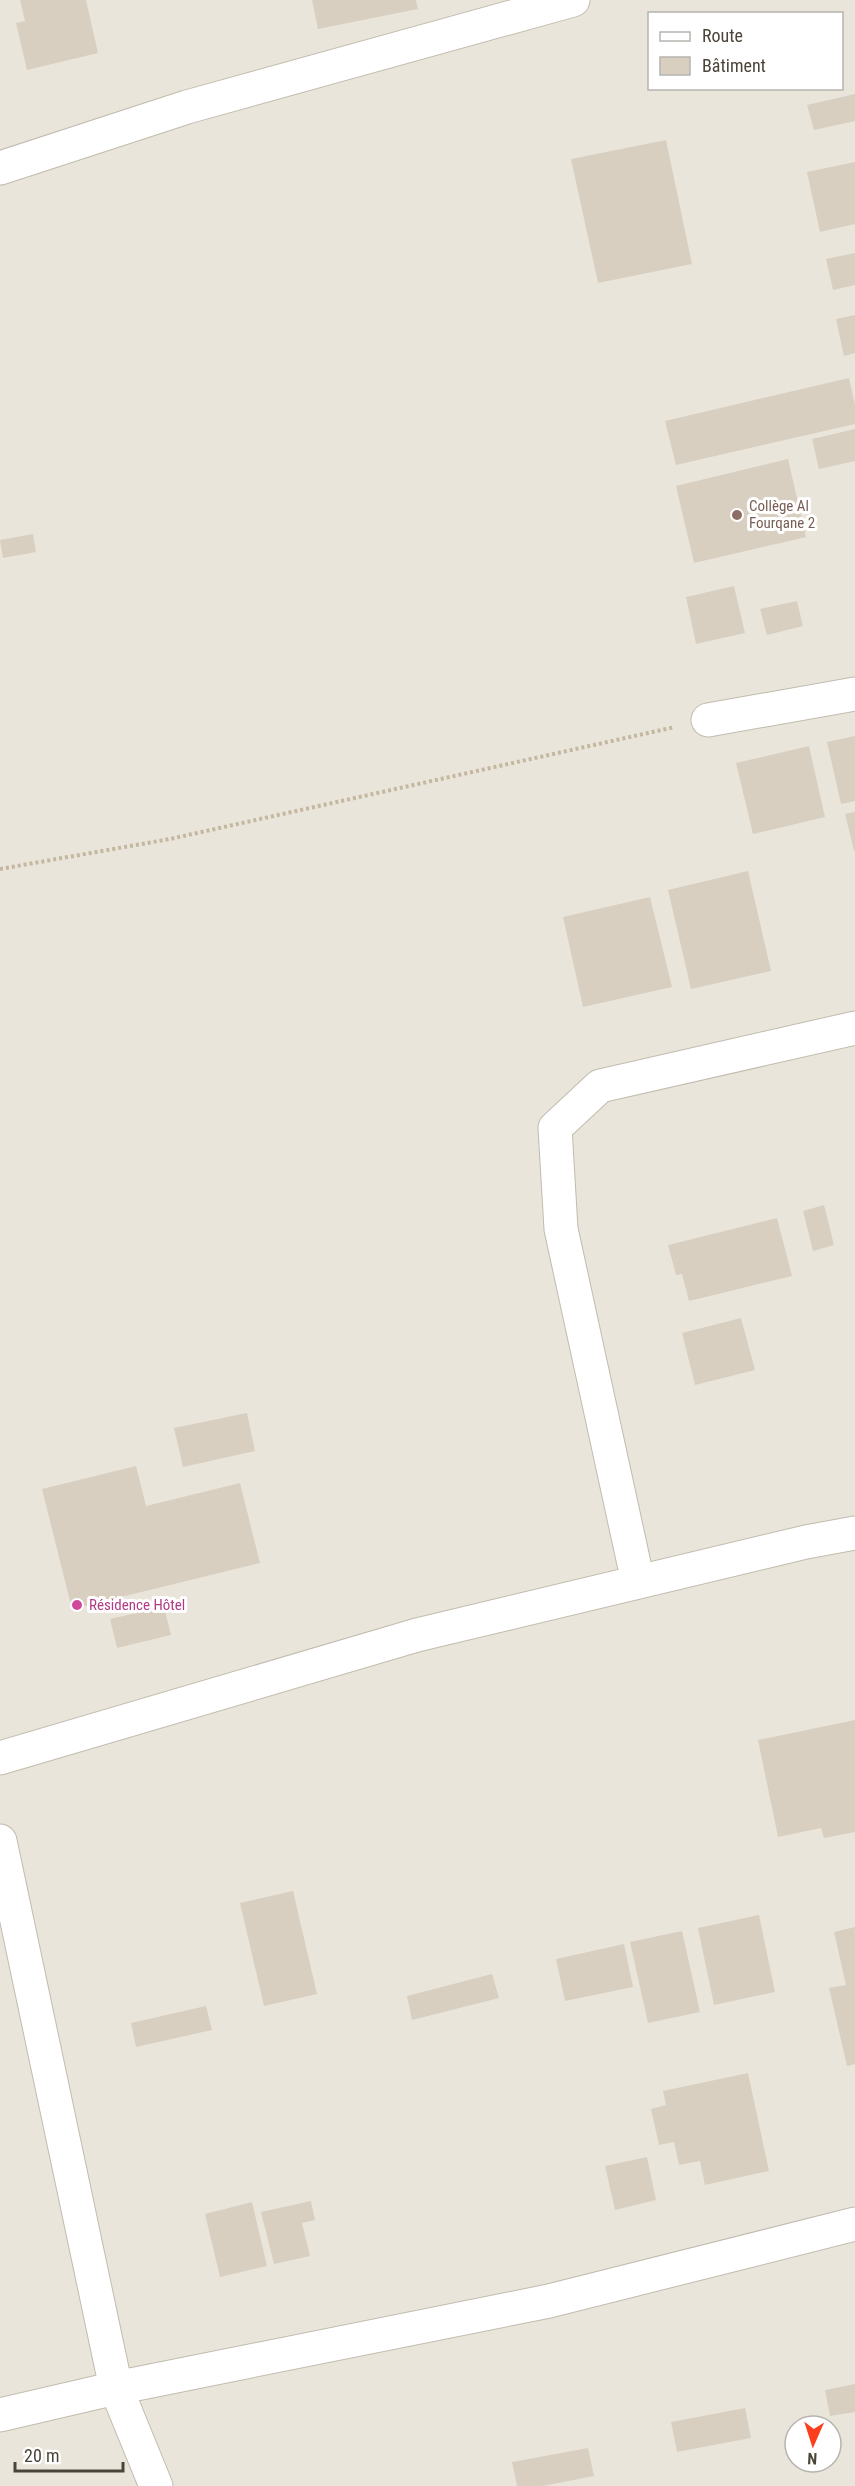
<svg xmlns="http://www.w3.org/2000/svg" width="855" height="2486" font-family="'Roboto Condensed',sans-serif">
  <rect width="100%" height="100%" fill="#f6f3ec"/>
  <path fill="#eae5da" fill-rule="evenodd" d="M0,0H855V2486H0ZM650,14H842V88H650ZM795,2426H831V2462H795Z"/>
  <path fill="#d8cfc1" d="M20,0H86L98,53L27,70L16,23L25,21Z
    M312,0H416L418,9L318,29Z
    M855,94V121L814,130L807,105Z
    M666,140L692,264L598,283L571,159Z
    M855,162V224L820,232L807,172Z
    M855,253V285L833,290L826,259Z
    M855,315V353L844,356L836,319Z
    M849,378L855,405V424L676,465L665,421Z
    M855,429V461L819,469L812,439Z
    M788,459L806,537L694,563L676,486Z
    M33,534L36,552L3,558L0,540Z
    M734,586L745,633L696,644L686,597Z
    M797,601L803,626L767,635L760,609Z
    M855,736V801L841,804L827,742Z
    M809,746L825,817L753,834L736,763Z
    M855,812V851H854L845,814Z
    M748,871L771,971L691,989L668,890Z
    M650,897L672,987L583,1007L563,917Z
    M824,1205L834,1245L813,1251L803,1211Z
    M777,1218L792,1276L689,1301L682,1274L676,1275L668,1245Z
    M741,1318L755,1370L695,1385L682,1333Z
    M247,1413L255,1451L183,1467L174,1428Z
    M136,1466L146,1506L240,1483L260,1563L72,1609L42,1489Z
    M164,1607L171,1635L117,1648L110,1619Z
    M855,1720V1832L824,1838L821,1828L778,1837L758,1740Z
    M293,1891L317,1994L264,2006L240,1903Z
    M759,1915L775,1992L714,2005L698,1928Z
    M855,1927V2064L847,2066L829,1988L846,1985L834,1932Z
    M682,1931L700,2012L648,2023L630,1942Z
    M624,1944L633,1987L565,2001L556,1959Z
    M492,1974L499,1998L412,2020L407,1996Z
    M206,2006L212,2030L136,2047L131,2023Z
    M748,2073L769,2171L705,2185L700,2161L679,2165L674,2142L659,2145L651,2109L666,2105L663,2091Z
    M647,2157L656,2200L615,2210L605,2166Z
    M311,2201L315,2220L302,2223L310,2256L274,2264L261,2212Z
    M252,2202L267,2266L220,2277L205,2214Z
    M855,2384V2412L830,2416L825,2390Z
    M745,2408L751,2438L677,2452L671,2422Z
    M588,2448L594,2476L543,2486H517L512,2462Z"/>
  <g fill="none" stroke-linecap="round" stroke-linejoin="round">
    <defs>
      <path id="street" d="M0,168L187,107L573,0
        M708,720L855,694
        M638,1582L561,1229L555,1128L600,1086L855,1028
        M0,1758L417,1635L806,1542L855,1533
        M0,1841L116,2388L156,2486
        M0,2415L116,2388L549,2301L855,2224"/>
    </defs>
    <use href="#street" stroke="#c2bbae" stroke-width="35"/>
    <path stroke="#c4b79f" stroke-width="4" stroke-dasharray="3 3" stroke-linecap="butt" d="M0,869L170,839L675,727"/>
    <use href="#street" stroke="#fff" stroke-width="33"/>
  </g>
  <circle fill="#8d6e63" stroke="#fff" stroke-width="2" cx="737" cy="515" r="6"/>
  <circle fill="#d1479c" stroke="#fff" stroke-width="2" cx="77" cy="1605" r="6"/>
  <g text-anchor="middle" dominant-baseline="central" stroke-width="6" stroke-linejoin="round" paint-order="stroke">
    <g font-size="15" fill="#785e54" stroke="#fff" text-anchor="start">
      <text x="749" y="506">Collège Al<tspan x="749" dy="17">Fourqane 2</tspan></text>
    </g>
    <g font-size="15" fill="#b23c85" stroke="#fff" text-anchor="start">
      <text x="89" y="1605">Résidence Hôtel</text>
    </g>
  </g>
  <rect x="648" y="12" width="195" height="78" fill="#ffffff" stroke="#b7b4b0" stroke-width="1.5"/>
  <rect x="660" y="32" width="30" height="9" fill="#ffffff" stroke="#b7b4b0" stroke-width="1.5"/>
  <text x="702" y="42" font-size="18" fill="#4b4439">Route</text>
  <rect x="660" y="57" width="30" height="18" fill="#d8cfc1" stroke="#b7b4b0" stroke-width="1.5"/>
  <text x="702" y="72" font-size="18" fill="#4b4439">Bâtiment</text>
  <g transform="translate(813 2444) rotate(183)"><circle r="28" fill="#ffffff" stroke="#b7b4b0" stroke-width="1.5"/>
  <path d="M0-4.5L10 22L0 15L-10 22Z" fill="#fc3f1d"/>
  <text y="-9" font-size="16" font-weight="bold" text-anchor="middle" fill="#4b4439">N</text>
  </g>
  <path d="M15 2462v9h108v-9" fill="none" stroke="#4b4439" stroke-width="3"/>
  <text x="24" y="2462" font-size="18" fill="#4b4439" stroke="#ffffff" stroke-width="4.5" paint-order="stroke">20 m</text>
</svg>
